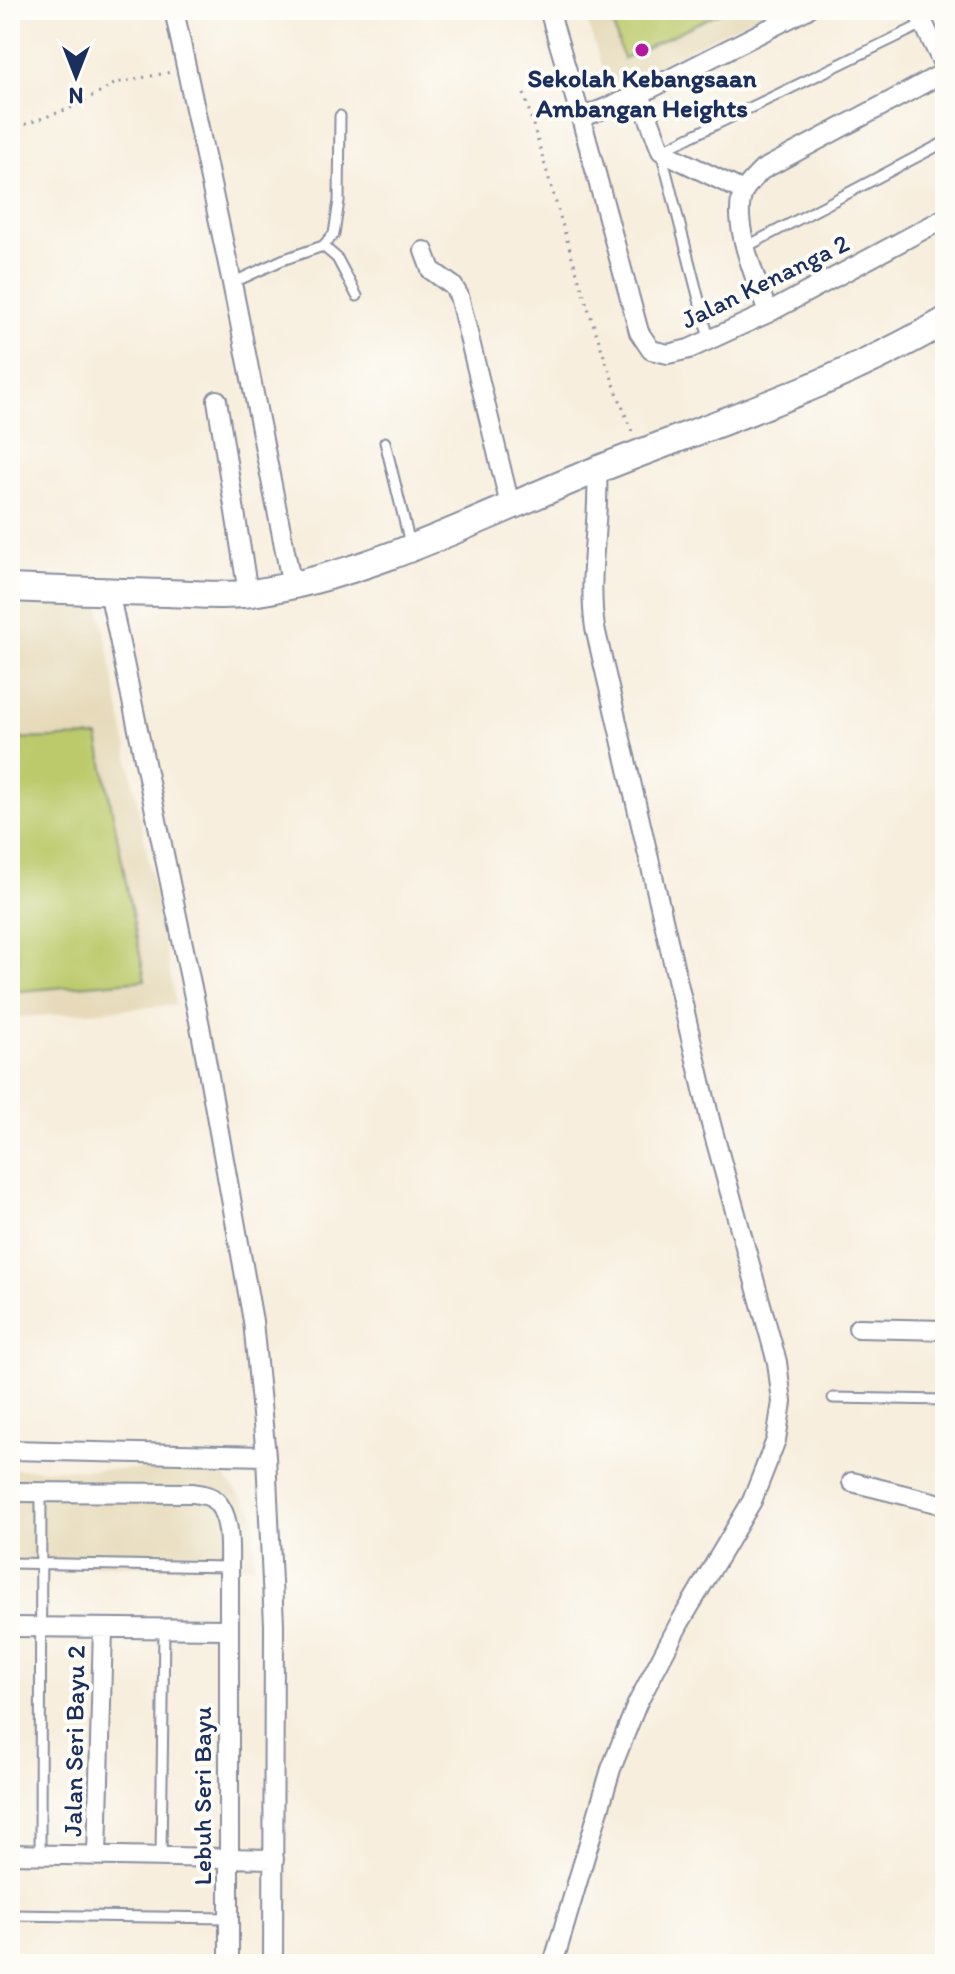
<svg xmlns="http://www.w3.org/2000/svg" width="955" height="1974" font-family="Itim,sans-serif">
  <rect width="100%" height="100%" fill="#fdfcf7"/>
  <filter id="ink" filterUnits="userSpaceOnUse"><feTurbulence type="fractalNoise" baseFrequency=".0125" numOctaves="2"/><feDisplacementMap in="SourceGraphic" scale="16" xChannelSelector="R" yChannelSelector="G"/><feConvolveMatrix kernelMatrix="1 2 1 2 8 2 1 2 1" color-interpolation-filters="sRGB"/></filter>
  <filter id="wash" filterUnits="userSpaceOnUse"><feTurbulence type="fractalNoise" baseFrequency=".006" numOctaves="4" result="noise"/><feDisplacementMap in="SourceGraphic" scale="32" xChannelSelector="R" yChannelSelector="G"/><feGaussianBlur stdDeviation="1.8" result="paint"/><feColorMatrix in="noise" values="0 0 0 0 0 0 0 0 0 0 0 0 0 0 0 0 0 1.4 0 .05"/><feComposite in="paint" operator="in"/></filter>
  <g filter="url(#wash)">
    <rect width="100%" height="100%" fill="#f7eedd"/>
    <path fill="#e6daba" d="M584,10H769L609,90Z
      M99,602L176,1005L10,1018V607Z
      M10,1469L219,1470L254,1512V1566L10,1565Z"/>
    <path fill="#bcca6c" stroke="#6c7c65" stroke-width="2" d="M609,10H725L623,59Z
      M98,737L145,980L10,992V739Z"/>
  </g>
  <g filter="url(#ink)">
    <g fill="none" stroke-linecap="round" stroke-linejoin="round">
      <defs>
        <path id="service" d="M323,246L337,258L357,296
          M744,248L945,142
          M232,283L282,260L323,246L334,234L339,201L340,116
          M709,339L661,151L923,24
          M385,442L410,544
          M833,1398L945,1400
          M10,1563L229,1567
          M40,1854L41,1492
          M161,1857L164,1628
          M10,1915L228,1918"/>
        <path id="minor" d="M174,10L232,283L292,586
          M549,10L581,118L639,332L651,350L668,354L689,349L768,313L945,218
          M917,10L945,68
          M640,94L661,151L743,191
          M581,118L640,94L806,10
          M424,251L431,270L453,286L459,296L510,505
          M768,313C758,284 728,218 745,189C749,183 756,176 762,170L945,72
          M217,400L248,593
          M109,591L200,1026L253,1321L266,1456L274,1624L273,1964
          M858,1328L945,1330
          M10,1450L266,1456
          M852,1482L945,1505
          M10,1492L193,1493C198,1494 208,1495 212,1498C232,1512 229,1547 229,1567V1964
          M10,1627L228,1629
          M10,1854L274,1859
          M97,1856L103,1628
          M553,1964L611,1769L637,1704L679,1624L752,1501L776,1440L782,1402L777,1362L711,1124L595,628C587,573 600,524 597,470"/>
        <path id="secondary" d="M10,588C63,590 115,592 168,593C195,594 225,597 252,593C368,576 481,517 589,473C711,424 830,388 945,321"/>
      </defs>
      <use href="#service" stroke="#898e9e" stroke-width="13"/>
      <use href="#minor" stroke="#898e9e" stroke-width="22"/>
      <use href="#secondary" stroke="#898e9e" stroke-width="30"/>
      <path stroke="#898e9e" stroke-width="3" stroke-dasharray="2 6" stroke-linecap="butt" d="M524,94C558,208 589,324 633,434
        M10,130L73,107L116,83L171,72"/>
      <use href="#service" stroke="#fff" stroke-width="9"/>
      <use href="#minor" stroke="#fff" stroke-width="18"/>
      <use href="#secondary" stroke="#fff" stroke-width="26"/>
    </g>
  </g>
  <circle fill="#b5179e" stroke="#fdfcf7" stroke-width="3" cx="642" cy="50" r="8"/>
  <g text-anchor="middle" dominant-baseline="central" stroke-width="8" stroke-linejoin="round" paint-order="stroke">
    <g font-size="26" font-weight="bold" fill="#1b2f5e" stroke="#fdfcf7">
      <text x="642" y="78">Sekolah Kebangsaan<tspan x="642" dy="30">Ambangan Heights</tspan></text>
    </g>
    <g font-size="26" fill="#1b2f5e" stroke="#fdfcf7">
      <text transform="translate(765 281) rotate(-26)">Jalan Kenanga 2</text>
      <text transform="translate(74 1741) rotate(-89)">Jalan Seri Bayu 2</text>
      <text transform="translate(202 1796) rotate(-90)">Lebuh Seri Bayu</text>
    </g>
  </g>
  <rect width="955" height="1974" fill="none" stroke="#fdfcf7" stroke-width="40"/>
  <g transform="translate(76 76) rotate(180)" stroke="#fdfcf7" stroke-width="6" paint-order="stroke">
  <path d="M0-6L14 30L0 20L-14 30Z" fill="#1b2f5e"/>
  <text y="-12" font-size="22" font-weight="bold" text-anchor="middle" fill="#1b2f5e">N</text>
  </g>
</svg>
